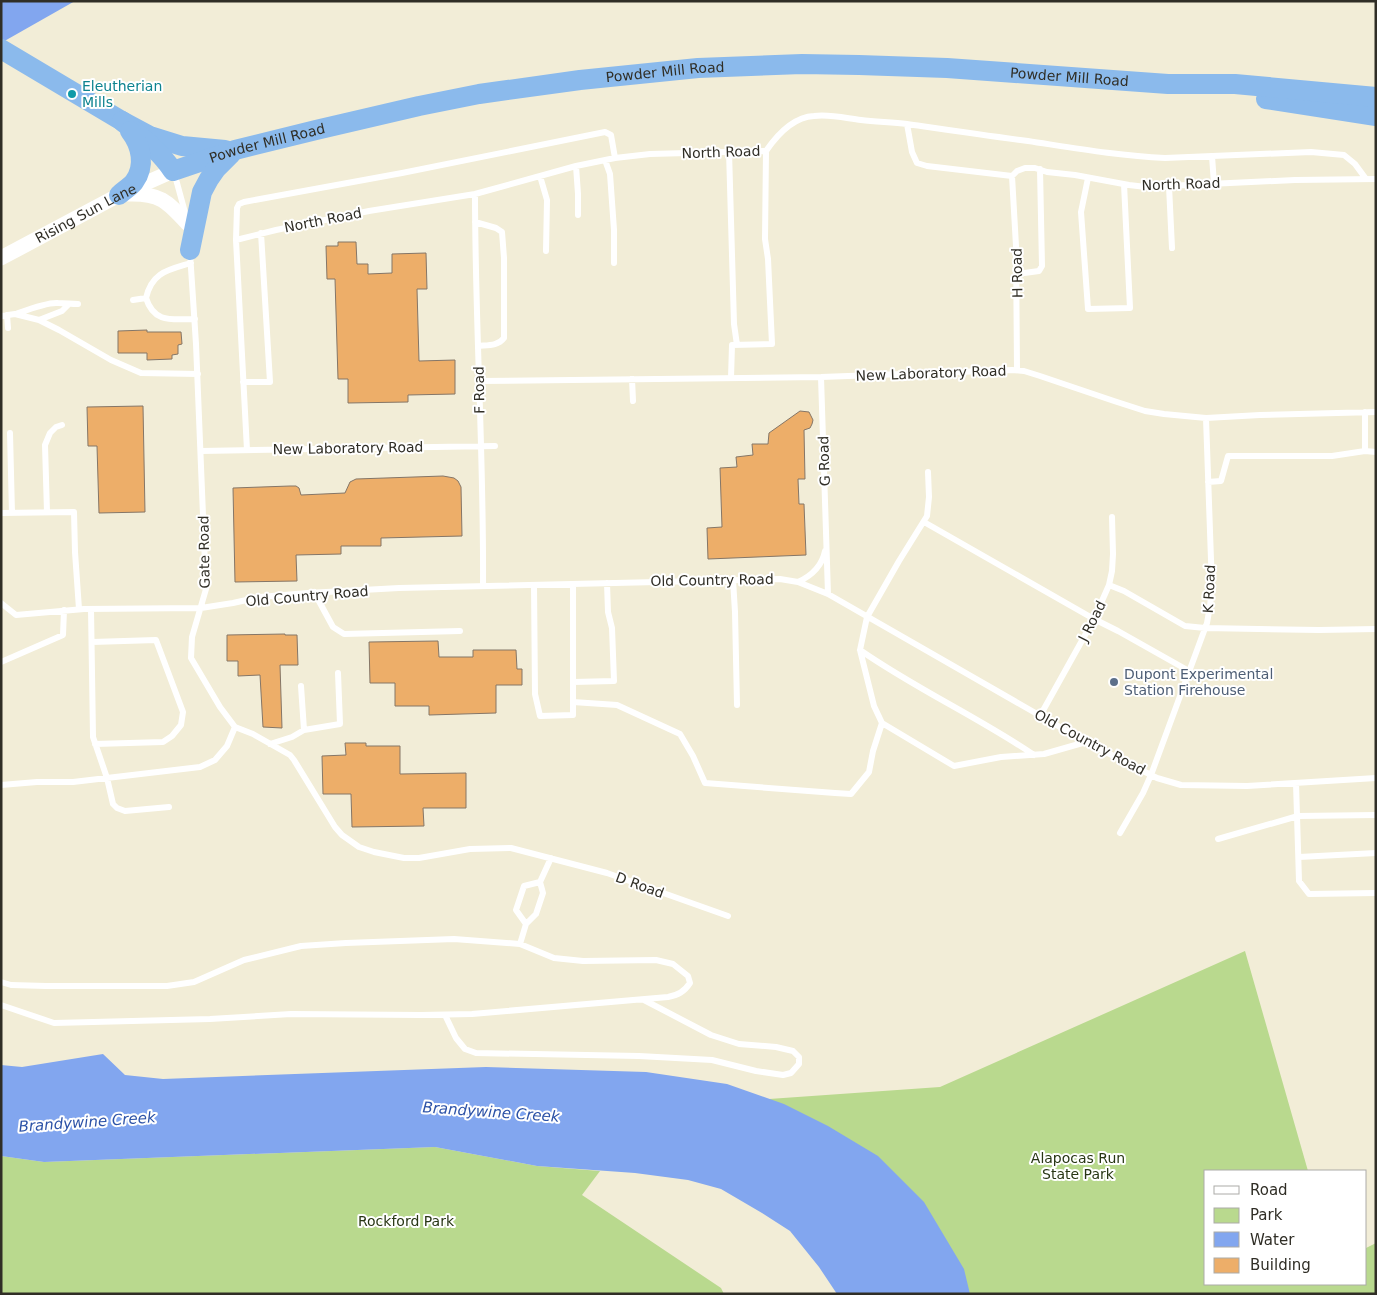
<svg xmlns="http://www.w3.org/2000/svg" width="1377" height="1295" font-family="'DejaVu Sans',sans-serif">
  <rect width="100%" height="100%" fill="#f2edd7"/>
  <path fill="#b9d98e" d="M1245,951L1308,1171H1206V1284H1366V1248L1376,1243V1294H897L767,1123L769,1099L940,1087Z
    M435,1147L537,1166L600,1171L582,1195L721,1288L724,1294H1V1156L44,1162Z"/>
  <path fill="#82a6ef" d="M1,1H75L1,43Z
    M103,1054L125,1075L163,1079L486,1067L646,1072L727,1084L784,1104L828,1126L878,1156L924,1202L964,1269L970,1294H837L819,1267L790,1231L762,1213L721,1189L688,1180L635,1173L537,1166L435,1147L44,1162L1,1156V1065L22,1067Z"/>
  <path fill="#edae69" stroke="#857667" d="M338,242H356L357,264H368V274L392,273V254L426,253L427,289H417L419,361L455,360V394L408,395V402L348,403V379H338L335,279H327L326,246H338Z
    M147,330V332H181L182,344L178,345V354L172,355V359L147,360V353H118V331Z
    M143,406L145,512L99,513L97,446H88L87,407Z
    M800,411L809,412L813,420L812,424L810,428L804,430L805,479H798L799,504H804L806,555L708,559L707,528L722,527L720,468L737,467L736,457L753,455L752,444H768L769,433Z
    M443,476L454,478L458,481L461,487L462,536L381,538V546H341V554L296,555L297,581L235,582L233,488L290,486H296L299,488L301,495L345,493L350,482L356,479Z
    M285,634V635H297L298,665H280L282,728L263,727L260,675L238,676V661H227V635Z
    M438,641L439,657H473V650H516L517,669H522V685H496V713L429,715V706H395V683H370L369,642Z
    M345,743H366V746H400V774L466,773V808H423L424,826L352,827L351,794H323L322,756L346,755Z"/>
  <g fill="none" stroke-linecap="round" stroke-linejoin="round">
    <path stroke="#fff" stroke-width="6" d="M907,124C948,130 988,136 1028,141C1074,148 1119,156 1165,158L1311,152L1344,155L1355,164L1366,179
      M729,151L734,324L737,345
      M1212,156L1214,184
      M605,160L610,174L614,230V263
      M576,166L578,194V215
      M174,172L186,216
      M540,176L547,200L546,251
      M1012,176L1016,246L1017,370
      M1088,178L1081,212L1088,309L1130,308L1124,184
      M1169,186L1172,248
      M475,194C475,325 484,455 483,586
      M475,222L496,228L502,232L504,258V338C498,346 488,345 478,346
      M236,240L237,208L239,204L244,202L402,173L605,132L611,135L615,158
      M190,253L196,344L206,589L192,637L191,658L220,707L235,727L253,734L290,755L294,760L335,827L342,835L359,847L374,852L404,858H419L470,849L511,848L607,873L728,916
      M191,263C168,270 152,272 146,298C154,324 173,319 195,319
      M1017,274L1039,271L1042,266L1040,169
      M133,300L146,298
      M16,314C27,310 47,302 58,303C65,303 71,304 78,304
      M7,315L8,328
      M1,316L15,314L39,320L59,330L111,360L141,373L198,374
      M39,320L62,311L69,304
      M821,377L828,594
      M731,378L732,345L772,344L768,259L765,239L766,151
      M632,379L633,401
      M479,381L821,377L1012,370L1024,371L1040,376L1114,401L1145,411L1164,414L1206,418L1260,415L1376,412
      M243,382H270L261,233
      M10,433L12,513
      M247,450L236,240L276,230L369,211L475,194L576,166L615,158L650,154L766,151C777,135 794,117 814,116C830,114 845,118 861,120C876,122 892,122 907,124L912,152L917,163L927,166L1012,176L1017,171L1025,168H1035L1047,172L1075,175L1129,185L1146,187L1295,180L1376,179
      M201,451L495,446
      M1365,451V412
      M928,472L929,497L927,516L899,561L867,617L860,650L874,706L882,723L954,766L1001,757L1044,754L1086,742
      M1208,482L1221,481L1228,456H1332L1365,451L1376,452
      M47,512L45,445L50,433L56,427L62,425
      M1,513L74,512L75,552L79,609
      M924,522L1094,619L1118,631L1189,671
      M733,580L735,612L737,705
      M798,582C811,576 822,566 825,551
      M534,585L535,694L540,716L573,715V584
      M1109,585L1124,591L1185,626L1205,628L1319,630L1376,629
      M314,592L333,627L344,634L460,631
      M1,603L16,615L84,609L201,608L233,603L260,597L308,593L399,588L780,579L798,582L828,594L1086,742L1157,778L1181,785L1247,786L1376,778
      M91,609L93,737L107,778L113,804L117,808L125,811L169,807
      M92,642L156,640L183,712L181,725L172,736L163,742L95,744
      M860,650C916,689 978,717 1034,755
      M1,662L63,635L64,610
      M573,682L614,681L612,628L608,612L607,583
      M301,686L304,730
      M573,702L617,705L680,734L693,756L705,783L835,793L851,794L869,772L873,751L882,723
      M1040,716L1094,619L1109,585L1112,571L1113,554L1112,517
      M270,744L292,737L304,730L340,724L338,673
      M1296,783L1299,881L1309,894L1376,893
      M1,785L37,782H73L200,767L215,760L227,746L235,727
      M1120,833L1143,793L1151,775L1207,623L1210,606L1212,588L1206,418
      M1218,839L1298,816L1376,815
      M1299,857L1376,853
      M540,882L524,886L516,910L526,924L536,914L543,893L540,882L551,858
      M520,944L526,924
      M1,982L11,985L46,986H167L194,982L244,960L301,946L346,943L454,939L520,944L554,958L583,961L656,960L673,964L688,976L690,983C684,992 678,995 668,997L472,1014L421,1015L291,1014L210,1019L54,1023L1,1005
      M445,1015L456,1038L465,1049L476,1053L639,1056L712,1060L756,1071L783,1075L791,1073L799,1064V1057L793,1051L776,1047L739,1044L711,1035L644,1000"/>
    <g stroke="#fff" stroke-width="15">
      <path d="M128,194C160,193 167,201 188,224"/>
      <path id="s1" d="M1,258L119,195L173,171"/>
    </g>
    <g stroke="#8bbaec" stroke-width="20">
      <path d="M1,49L122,121L150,136L182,146L225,150"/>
      <path d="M1266,99L1376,116"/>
      <path id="s2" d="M122,121C141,137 160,151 173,171L235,150L316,130L419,106L479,94L580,80L698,68L802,64L859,65L947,68L1168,84H1235L1376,97"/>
      <path d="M119,195C123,191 130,187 134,182C146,166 141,145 130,131"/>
      <path d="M190,250L202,192L209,179L216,169L231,154"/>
    </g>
  </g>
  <circle fill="#0f9aa8" stroke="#fff" stroke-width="2" cx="72" cy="94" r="5"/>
  <circle fill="#5c6f8a" stroke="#fff" stroke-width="2" cx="1114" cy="682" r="5"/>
  <g text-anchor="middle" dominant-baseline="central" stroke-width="4" stroke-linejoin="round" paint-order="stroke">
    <g font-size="14" fill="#302e26" stroke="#fff">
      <text stroke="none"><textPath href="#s2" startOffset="575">Powder Mill Road</textPath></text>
      <text stroke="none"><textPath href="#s2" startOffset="980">Powder Mill Road</textPath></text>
      <text stroke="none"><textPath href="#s2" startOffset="170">Powder Mill Road</textPath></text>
      <text transform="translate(721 152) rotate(-2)">North Road</text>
      <text transform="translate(1181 184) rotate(-2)">North Road</text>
      <text stroke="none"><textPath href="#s1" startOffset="96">Rising Sun Lane</textPath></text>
      <text transform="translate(323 220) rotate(-11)">North Road</text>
      <text transform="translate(1017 273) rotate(-91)">H Road</text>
      <text transform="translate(931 373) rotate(-2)">New Laboratory Road</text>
      <text transform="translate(479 390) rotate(-91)">F Road</text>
      <text transform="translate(348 448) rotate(-1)">New Laboratory Road</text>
      <text transform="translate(824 461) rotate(-92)">G Road</text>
      <text transform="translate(204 552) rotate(-91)">Gate Road</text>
      <text transform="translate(712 580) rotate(-1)">Old Country Road</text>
      <text transform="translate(1209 589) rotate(-87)">K Road</text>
      <text transform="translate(307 596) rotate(-5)">Old Country Road</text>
      <text transform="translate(1092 621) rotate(-63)">J Road</text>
      <text transform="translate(1090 742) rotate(28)">Old Country Road</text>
      <text transform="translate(640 885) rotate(20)">D Road</text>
    </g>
    <g font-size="14" fill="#0d838f" stroke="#fff" text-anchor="start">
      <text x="82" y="86">Eleutherian<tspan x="82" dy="16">Mills</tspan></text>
    </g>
    <g font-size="14" fill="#4e5e75" stroke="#fff" text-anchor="start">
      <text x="1124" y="674">Dupont Experimental<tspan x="1124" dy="16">Station Firehouse</tspan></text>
    </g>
    <g font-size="14" fill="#283614" stroke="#fff">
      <text x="1078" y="1158">Alapocas Run<tspan x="1078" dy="16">State Park</tspan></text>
      <text x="406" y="1221">Rockford Park</text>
    </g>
    <g font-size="15" font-style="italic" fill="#2c52a7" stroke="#fff">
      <text transform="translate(491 1112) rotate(4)">Brandywine Creek</text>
      <text transform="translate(87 1122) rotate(-4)">Brandywine Creek</text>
    </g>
  </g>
  <rect width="1377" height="1295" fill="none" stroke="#302e26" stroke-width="5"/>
  <rect x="1204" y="1170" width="162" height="115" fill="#ffffff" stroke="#acaba8"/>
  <rect x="1214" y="1186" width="25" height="8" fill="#ffffff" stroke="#acaba8"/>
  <text x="1250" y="1195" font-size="15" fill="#302e26">Road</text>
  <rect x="1214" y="1208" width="25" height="15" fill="#b9d98e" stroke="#acaba8"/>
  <text x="1250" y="1220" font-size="15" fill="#302e26">Park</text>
  <rect x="1214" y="1232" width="25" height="15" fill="#82a6ef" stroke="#acaba8"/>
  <text x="1250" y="1245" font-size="15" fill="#302e26">Water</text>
  <rect x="1214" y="1258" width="25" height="15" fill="#edae69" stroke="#acaba8"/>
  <text x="1250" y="1270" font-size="15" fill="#302e26">Building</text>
</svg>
